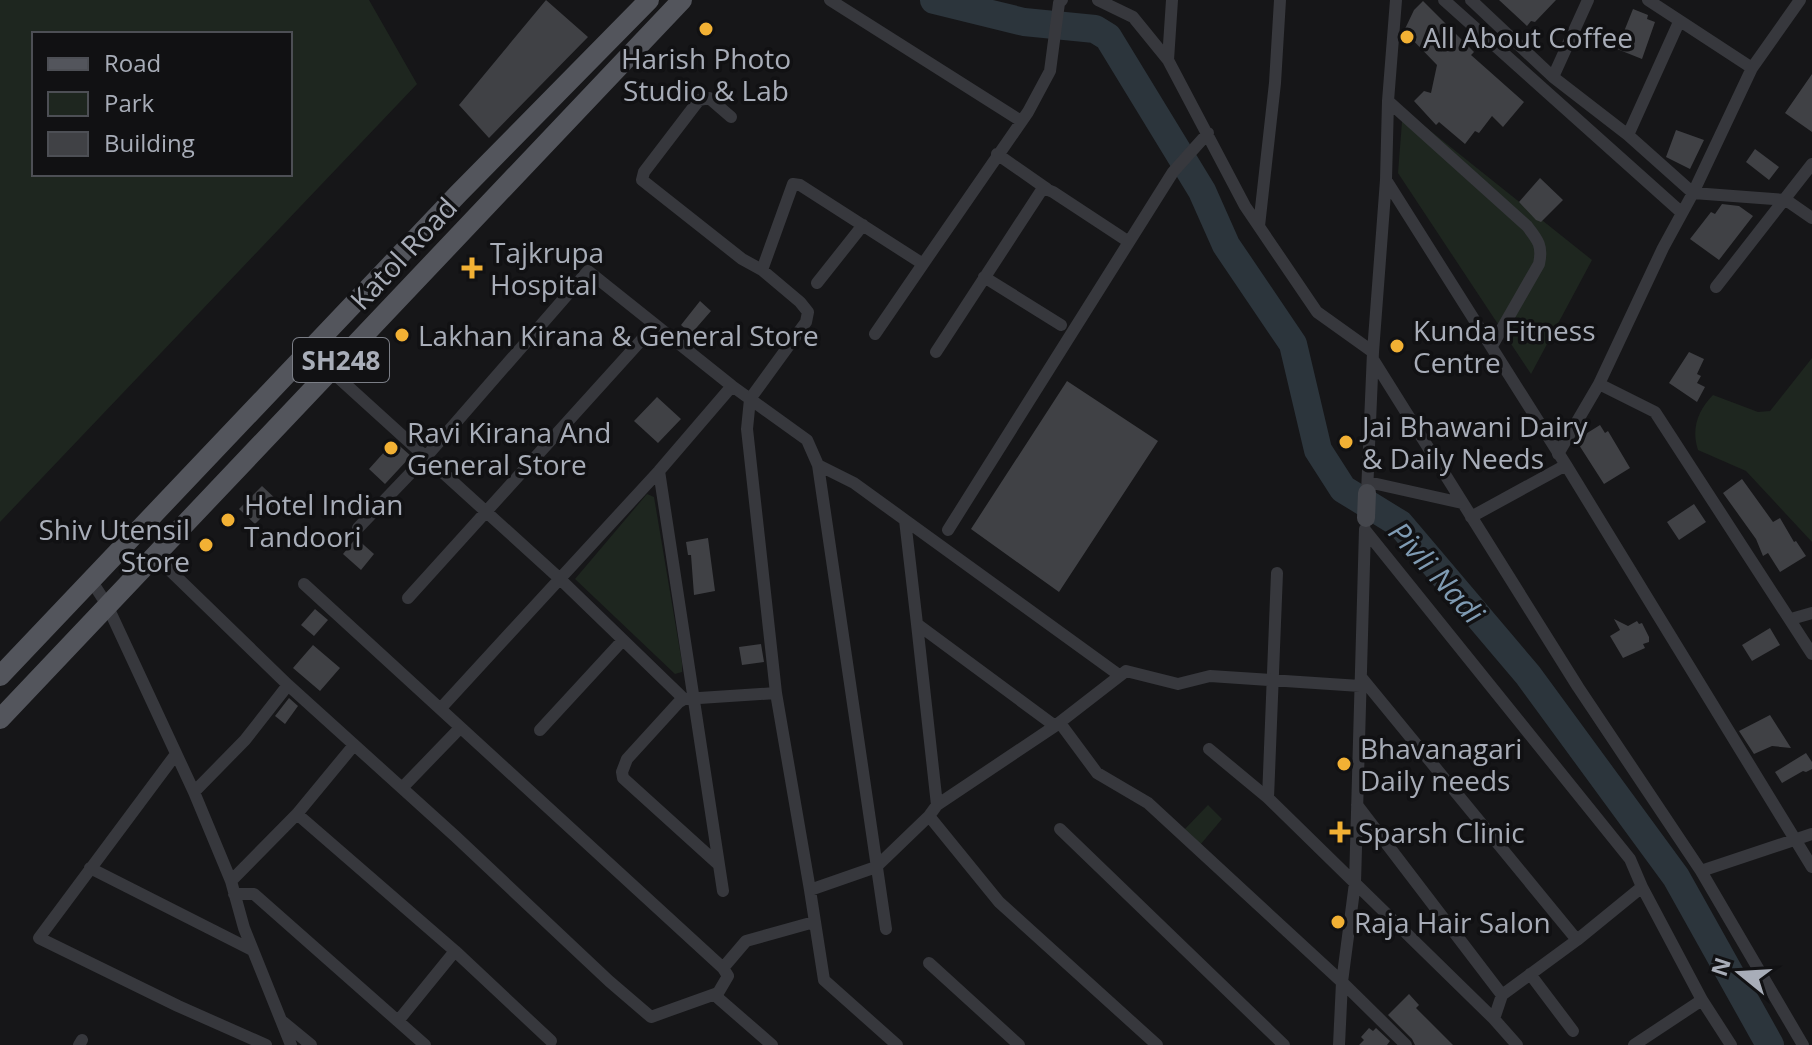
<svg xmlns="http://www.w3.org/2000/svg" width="1812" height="1045" font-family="'Open Sans',sans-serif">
  <rect width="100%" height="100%" fill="#161618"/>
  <path fill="#1e261f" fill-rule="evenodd" d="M0,0H369L417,84L0,522ZM34,34H290V174H34Z
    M1403,109L1592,260L1531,374L1398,173Z
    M1812,358V542L1746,471L1698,450C1691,429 1698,410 1713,395L1758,412L1770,411Z
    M647,494L654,497L682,663V672L675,674L575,579Z
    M1208,805L1222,819L1200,845L1184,830Z"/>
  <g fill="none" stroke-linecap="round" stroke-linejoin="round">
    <path stroke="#2c353c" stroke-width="28" d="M934,0L1024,22L1095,29L1108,37L1202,191L1226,245L1293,344L1318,450L1343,489L1400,524L1528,675L1676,877L1770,1045"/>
  </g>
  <path fill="#404145" d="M546,0L588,37L489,138L459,105Z
    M1499,0H1556L1535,22L1531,21L1527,26Z
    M1423,1L1474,52L1471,55L1524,102L1503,127L1492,116L1479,133L1475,131L1465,144L1439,122L1436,125L1414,101L1424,91L1431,93L1437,65L1404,31L1414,10Z
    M1633,9L1648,15L1647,19L1655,22L1642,59L1617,49Z
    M1812,74V132L1785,113Z
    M1676,130L1704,140L1690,169L1666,157Z
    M1755,149L1779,167L1769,180L1746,162Z
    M1540,178L1563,200L1541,222L1536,220L1519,202Z
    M1722,204L1739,206L1753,216L1719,260L1690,239L1711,212L1715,214Z
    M700,301L711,311L691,334L681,325Z
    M1689,352L1704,359L1697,374L1701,376L1697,383L1705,387L1697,402L1669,383Z
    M1067,381L1158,441L1059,592L971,529Z
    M657,397L681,419L658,443L634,421Z
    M1600,425L1605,433L1608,431L1630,468L1604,484L1579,445L1584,435Z
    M394,441L411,456L385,484L369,469Z
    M1742,479L1773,522L1780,518L1794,542L1796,541L1806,556L1780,572L1768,553L1763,556L1756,539L1723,493Z
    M262,486L278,501L255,524L239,509Z
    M1694,504L1706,522L1679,540L1667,522Z
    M356,538L374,554L361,570L343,554Z
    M708,538L715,591L694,595L691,555H688L686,542Z
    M315,609L328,620L314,636L301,625Z
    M1614,619L1628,626L1637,621L1639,624L1642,623L1649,637V642L1643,644L1645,648L1623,658L1610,636L1620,630Z
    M1770,628L1780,645L1752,661L1742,645Z
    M761,644L764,662L742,665L739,647Z
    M313,645L340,668L320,691L293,668Z
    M289,698L298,706L285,724L275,716Z
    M1770,715L1791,748L1772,746L1754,754L1739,731Z
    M1806,753L1812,762V769L1806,772L1803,771L1782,783L1775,772Z
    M1409,994L1419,1005L1416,1008L1453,1045H1415L1412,1039L1388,1015Z
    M1369,1028L1373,1031L1376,1028L1390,1041L1387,1045H1359L1364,1040L1361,1037Z"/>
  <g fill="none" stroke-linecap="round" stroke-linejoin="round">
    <path stroke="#37383d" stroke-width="12" d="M830,0L1021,121
      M1098,0L1133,17L1168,60
      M1172,0L1168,60L1245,206L1317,312L1373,352
      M1396,0L1388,101L1386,180L1566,465L1812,867
      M1444,0L1682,213
      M1471,0L1553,77L1628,135L1693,193L1786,200L1812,218
      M1648,0L1752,68
      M1553,77L1588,0
      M1388,101L1527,226C1538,240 1543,246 1539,264L1492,346
      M731,117L709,98L699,100L644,172L642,180L742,259L762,270L793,184L800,185L923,264L1028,112L1050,71L1059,3L1062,0
      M1628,135L1679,22
      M997,154L1047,189
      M1259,226L1275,83L1280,0
      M762,270L800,302L808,312L806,322L750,399L747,429L776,693
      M984,277L1061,325
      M817,283L863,225
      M1716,287L1812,164
      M875,334L923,264
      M314,345L331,371L559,578L684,699
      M936,352L1043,188L1053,192L1129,242
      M1374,361L1578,687L1701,871L1803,1045
      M1599,384L1655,412L1812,654
      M1558,454L1599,384L1663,248L1693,193L1752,68L1800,0
      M818,465L854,483L905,520L917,624L1055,726L937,805L929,816L876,867L810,890L824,980L897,1045
      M659,471L723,891
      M1368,482L1462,503
      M1367,493L1373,352L1386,180
      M1471,517L1566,465
      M905,520L1119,675
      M358,528L425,458L588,271L732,386L807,440L818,465L886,929
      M948,530L1173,172L1208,133
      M154,555L288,685L455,836L609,981L651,1017L718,993
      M1277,573L1268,798L1494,1019
      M91,580L107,605L194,792L231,881L244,928L291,1045
      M304,584L723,968L728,976L718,993V998L772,1045
      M408,598L655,325
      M1791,619L1812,613
      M917,624L937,805
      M1361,677L1577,940
      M441,708L659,471L732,386
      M1060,723L1097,773L1148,803L1342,982L1406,1045
      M1055,726L1126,671L1178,684L1210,676L1360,686
      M540,730L623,640
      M1209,749L1268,798
      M176,754L39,938L178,1006L266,1045
      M402,788L460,728
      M194,792L245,740L288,685
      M1357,805L1502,995L1577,940L1642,887L1630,859L1365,530
      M297,814L455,951L551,1041
      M929,816L999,902L1157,1045
      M1060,829L1284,1045
      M718,864L623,778L622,772L627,759L679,702L684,699L776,693L810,890
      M90,868L252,950
      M1701,871L1812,834
      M231,881L297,814L354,745
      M1642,887L1702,1000L1731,1045
      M234,894H254L425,1045
      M929,963L1019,1045
      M723,968L746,941L814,922
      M1530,974L1573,1031
      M1502,995L1494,1019L1517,1045
      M398,1021L455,951
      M283,1022L311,1045
      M79,1045L82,1040
      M1339,1045L1342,982L1355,883L1365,529
      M1634,1045L1702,1000"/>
    <path stroke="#45474d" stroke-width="18" d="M1366,518L1367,493"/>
    <path stroke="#53555c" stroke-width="20" d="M0,676L458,194L649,0
      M0,719L682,0"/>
  </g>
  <g fill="#f2b134" stroke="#111113" stroke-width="3">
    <circle cx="706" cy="29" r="8"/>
    <circle cx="1407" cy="37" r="8"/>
    <path d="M468 256h8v8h8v8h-8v8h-8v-8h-8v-8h8z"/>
    <circle cx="402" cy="335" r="8"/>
    <circle cx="1397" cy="346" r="8"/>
    <circle cx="1346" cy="442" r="8"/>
    <circle cx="391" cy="448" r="8"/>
    <circle cx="228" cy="520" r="8"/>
    <circle cx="206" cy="545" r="8"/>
    <circle cx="1344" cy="764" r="8"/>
    <path d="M1336 820h8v8h8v8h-8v8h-8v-8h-8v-8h8z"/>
    <circle cx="1338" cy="922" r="8"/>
  </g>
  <g text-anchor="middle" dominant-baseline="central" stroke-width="7" stroke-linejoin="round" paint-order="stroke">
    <rect fill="#111113" stroke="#7b7e86" stroke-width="2" x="293" y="338" width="96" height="44" rx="6"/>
    <g font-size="26" font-weight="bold" fill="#a8adb8">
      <text x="341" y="360">SH248</text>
    </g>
    <g font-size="28" fill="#a8adb8" stroke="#111113" text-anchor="start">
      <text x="1423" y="37">All About Coffee</text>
      <text x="706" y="58" text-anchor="middle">Harish Photo<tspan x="706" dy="32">Studio &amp; Lab</tspan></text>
      <text x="490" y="252">Tajkrupa<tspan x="490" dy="32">Hospital</tspan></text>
      <text x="1413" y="330">Kunda Fitness<tspan x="1413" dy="32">Centre</tspan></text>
      <text x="418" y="335">Lakhan Kirana &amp; General Store</text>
      <text x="1362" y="426">Jai Bhawani Dairy<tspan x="1362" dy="32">&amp; Daily Needs</tspan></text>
      <text x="407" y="432">Ravi Kirana And<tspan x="407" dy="32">General Store</tspan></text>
      <text x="244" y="504">Hotel Indian<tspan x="244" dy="32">Tandoori</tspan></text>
      <text x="190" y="529" text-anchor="end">Shiv Utensil<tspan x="190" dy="32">Store</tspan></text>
      <text x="1360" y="748">Bhavanagari<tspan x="1360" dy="32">Daily needs</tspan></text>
      <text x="1358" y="832">Sparsh Clinic</text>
      <text x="1354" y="922">Raja Hair Salon</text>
    </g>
    <g font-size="28" fill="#a8adb8" stroke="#111113">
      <text transform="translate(403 253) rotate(-47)">Katol Road</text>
    </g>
    <g font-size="30" font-style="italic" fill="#7f9bb3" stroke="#111113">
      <text transform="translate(1437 572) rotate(48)">Pivli Nadi</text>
    </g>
  </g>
  <rect x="32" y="32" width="260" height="144" fill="#111113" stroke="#4d4f55" stroke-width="2"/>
  <rect x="48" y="58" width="40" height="12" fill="#53555c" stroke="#4d4f55" stroke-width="2"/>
  <text x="104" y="72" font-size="24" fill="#a8adb8">Road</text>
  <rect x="48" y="92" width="40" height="24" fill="#1e261f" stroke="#4d4f55" stroke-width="2"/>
  <text x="104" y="112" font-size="24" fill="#a8adb8">Park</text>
  <rect x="48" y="132" width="40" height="24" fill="#404145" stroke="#4d4f55" stroke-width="2"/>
  <text x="104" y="152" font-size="24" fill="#a8adb8">Building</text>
  <g transform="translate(1740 973) rotate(288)" stroke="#111113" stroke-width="6" paint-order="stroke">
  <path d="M0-6L14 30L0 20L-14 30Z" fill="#a8adb8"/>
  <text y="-12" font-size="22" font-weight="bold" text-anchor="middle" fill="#a8adb8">N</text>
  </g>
</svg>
